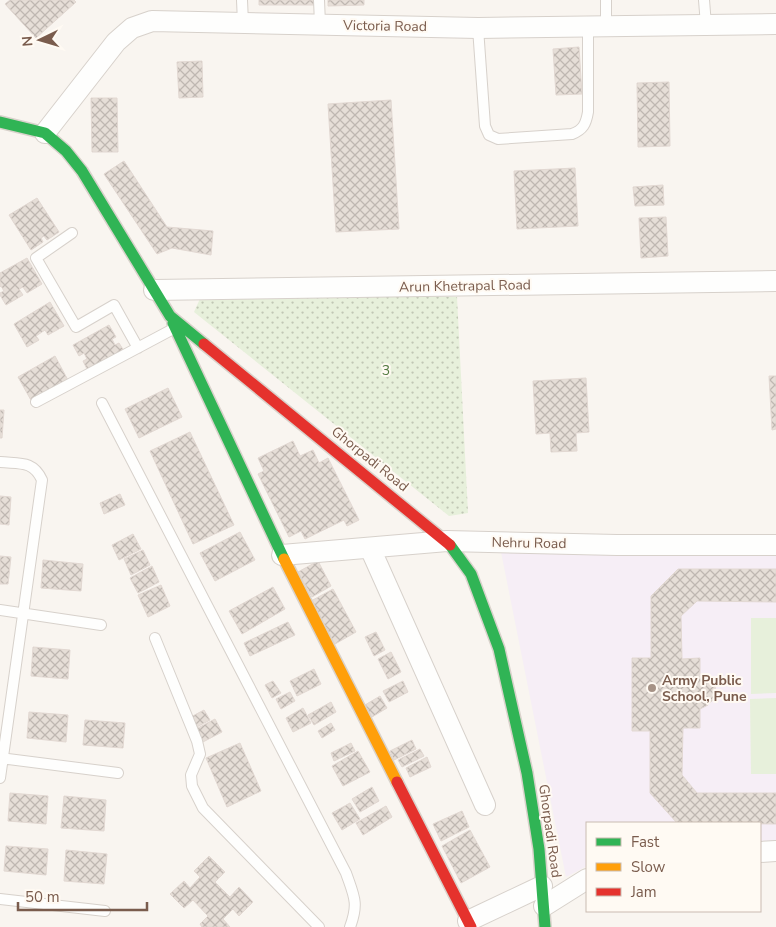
<svg xmlns="http://www.w3.org/2000/svg" width="776" height="927" font-family="'Nunito Sans',sans-serif">
  <defs>
    <pattern id="garden-dots" width="8" height="8" patternUnits="userSpaceOnUse" patternTransform="scale(1.25)"><rect width="8" height="8" fill="#e7f0db"/><path d="M2 2h.1M6 6h.1" fill="none" stroke="#c0c6b4" stroke-width="1.8" stroke-linecap="round"/></pattern>
    <pattern id="building-cross-hatch" width="8" height="8" patternUnits="userSpaceOnUse" patternTransform="scale(1.25)"><rect width="8" height="8" fill="#e6ded7"/><path d="M0 0l8 8M0 8l8-8" fill="none" stroke="#bfb7b1"/></pattern>
  </defs>
  <rect width="100%" height="100%" fill="#f9f5f0"/>
  <path fill="#f6eef6" d="M776,551V842H760V823H587V866L566,877L501,552Z"/>
  <path fill="#e7f0db" d="M751,618H776V693L751,694Z
    M776,698V774H751L750,699Z"/>
  <path fill="url(#garden-dots)" d="M203,292L457,297L468,513L449,516L194,312Z"/>
  <path fill="url(#building-cross-hatch)" stroke="#e2d8d2" d="M10,0H74L76,2L36,38L5,4Z
    M259,0H314V5H259Z
    M328,0H364V5L328,6Z
    M579,47L582,94L556,95L553,49Z
    M202,61L203,97L179,98L177,62Z
    M669,82L670,146L638,147L637,83Z
    M91,98H117L118,152H92Z
    M391,100L399,229L336,232L328,104Z
    M124,161L167,227L213,231L211,255L172,248L157,254L104,174Z
    M575,168L578,226L517,229L514,171Z
    M663,185L664,205L635,206L633,187Z
    M37,198L59,232L47,240L44,236L41,238L43,242L31,250L9,215Z
    M666,217L668,256L641,258L639,218Z
    M27,258L42,284L27,293L23,287L19,289L23,295L6,305L0,295V293L4,291L1,286L0,287V273Z
    M50,302L64,326L48,335L45,330L36,336L39,340L27,347L14,324Z
    M109,325L116,337L112,339L115,345L119,343L124,351L88,371L83,361L87,359L84,353L79,356L73,345Z
    M55,356L69,382L32,402L18,377Z
    M769,376H776V429L772,430Z
    M586,378L589,432L576,433L577,451L551,452L550,433L536,434L533,381Z
    M168,388L182,417L139,438L125,409Z
    M0,410H4L2,438H0Z
    M190,432L234,525L193,544L150,451Z
    M293,441L300,456L313,450L319,463L328,458L359,520L347,526L344,520L305,539L301,531L289,537L258,474L264,471L258,458Z
    M120,494L125,505L104,514L100,503Z
    M0,496L11,497L9,525L0,524Z
    M240,532L255,560L215,581L200,553Z
    M133,534L141,549L119,560L112,545Z
    M143,550L150,565L131,575L124,559Z
    M0,556L11,557L8,584H0Z
    M43,560L83,564L81,591L41,588Z
    M318,561L331,586L312,597L298,572Z
    M152,566L159,582L138,593L130,578Z
    M678,569H776V602L697,601L681,616L682,659L700,658V675L715,685L716,697L708,705L700,709V728H683L682,775L697,793H776V824L677,823L650,793V731H632V658H651V596Z
    M161,585L170,606L148,617L138,595Z
    M273,587L285,609L242,634L229,611Z
    M333,589L356,632L335,644L311,601Z
    M288,622L295,635L250,656L244,643Z
    M376,632L385,650L374,656L365,637Z
    M33,647L70,650L68,679L31,676Z
    M391,652L401,672L388,679L378,659Z
    M314,669L321,684L297,696L290,681Z
    M273,681L281,693L272,698L265,685Z
    M403,681L408,692L389,702L383,691Z
    M290,692L295,701L281,709L276,699Z
    M380,696L387,708L372,717L365,705Z
    M331,702L336,712L314,725L308,715Z
    M303,708L311,723L293,732L286,718Z
    M204,710L210,720L195,728L189,718Z
    M29,712L68,715L66,742L27,738Z
    M215,719L222,732L201,743L194,730Z
    M85,720L125,723L123,748L83,745Z
    M331,723L335,730L322,738L318,731Z
    M412,740L416,749L394,760L390,751Z
    M240,743L261,791L227,807L206,758Z
    M351,743L355,751L334,761L331,753Z
    M420,749L424,756L402,767L398,760Z
    M358,751L370,772L343,786L332,766Z
    M427,757L431,767L410,777L406,768Z
    M372,787L379,801L360,812L352,799Z
    M10,793L48,796L46,824L8,821Z
    M64,796L106,800L104,831L61,828Z
    M350,803L360,819L342,830L332,813Z
    M386,806L392,817L363,835L356,823Z
    M462,811L469,827L441,841L433,824Z
    M470,830L490,867L461,883L442,846Z
    M6,846L48,849L46,875L4,871Z
    M66,850L107,854L104,884L64,881Z
    M209,856L225,872L215,882L230,897L239,887L253,902L239,916L233,909L223,919L230,927H202L200,924L208,916L193,900L184,908L170,894L184,881L190,888L200,877L194,871Z"/>
  <g fill="none" stroke-linecap="round" stroke-linejoin="round">
    <defs>
      <path id="lane" d="M242,0L243,23
        M319,0L320,24
        M704,0L706,25
        M606,27V0
        M478,28L485,126L489,135L498,139L572,134C583,130 586,124 588,112V27
        M72,233L36,258L76,327L114,305L138,348
        M36,402L175,328
        M102,403L346,873C354,896 359,903 350,927
        M0,462C19,464 33,460 42,480L0,778
        M0,610L101,625
        M155,638L197,741L200,754L191,775L192,786L203,808L319,927
        M0,758L118,773
        M0,899L105,911"/>
      <path id="street" d="M45,133L116,42L132,28L152,21L478,28L776,24
        M154,290L776,281
        M370,548L485,805
        M282,555L447,541L617,545H776
        M760,852L776,851
        M544,906L587,879
        M468,921L542,886"/>
      <path id="fast" d="M0,122L45,133L66,151L82,171L170,316L204,344
        M173,323L284,559
        M450,545L471,574L499,649L527,773L539,849L545,927"/>
      <path id="slow" d="M284,559L397,782"/>
      <path id="jam" d="M204,344L450,545
        M397,782L471,927"/>
    </defs>
    <use href="#lane" stroke="#d7d1cb" stroke-width="12"/>
    <use href="#street" stroke="#d7d1cb" stroke-width="22"/>
    <use href="#fast" stroke="#d9d2cb" stroke-width="14"/>
    <use href="#slow" stroke="#d9d2cb" stroke-width="14"/>
    <use href="#jam" stroke="#d9d2cb" stroke-width="14"/>
    <use href="#lane" stroke="#fefefd" stroke-width="10"/>
    <use href="#street" stroke="#fefefd" stroke-width="20"/>
    <use href="#fast" stroke="#30b455" stroke-width="11"/>
    <use href="#slow" stroke="#ff9f0a" stroke-width="11"/>
    <use href="#jam" stroke="#e5322d" stroke-width="11"/>
  </g>
  <circle fill="#a69286" stroke="#fffaf3" stroke-width="2" cx="652" cy="688" r="5"/>
  <g text-anchor="middle" dominant-baseline="central" stroke-width="4" stroke-linejoin="round" paint-order="stroke">
    <g font-size="14" fill="#7a5c4d" stroke="#fffaf3">
      <text transform="translate(385 26) rotate(1)">Victoria Road</text>
      <text transform="translate(465 286) rotate(-1)">Arun Khetrapal Road</text>
      <text transform="translate(370 459) rotate(39)">Ghorpadi Road</text>
      <text transform="translate(529 543) rotate(1)">Nehru Road</text>
      <text transform="translate(550 831) rotate(82)">Ghorpadi Road</text>
    </g>
    <g font-size="14" fill="#537a41" stroke="#fffaf3">
      <text x="386" y="370">3</text>
    </g>
    <g font-size="14" font-weight="bold" fill="#7a5c4d" stroke="#fffaf3" text-anchor="start">
      <text x="662" y="680">Army Public<tspan x="662" dy="16">School, Pune</tspan></text>
    </g>
  </g>
  <rect x="586" y="822" width="175" height="90" fill="#fffaf3" stroke="#cabbb1"/>
  <rect x="596" y="838" width="25" height="8" fill="#30b455" stroke="#cabbb1"/>
  <text x="631" y="847" font-size="15" fill="#7a5c4d">Fast</text>
  <rect x="596" y="863" width="25" height="8" fill="#ff9f0a" stroke="#cabbb1"/>
  <text x="631" y="872" font-size="15" fill="#7a5c4d">Slow</text>
  <rect x="596" y="888" width="25" height="8" fill="#e5322d" stroke="#cabbb1"/>
  <text x="631" y="897" font-size="15" fill="#7a5c4d">Jam</text>
  <g transform="translate(40 40) rotate(265)" stroke="#fffaf3" stroke-width="4" paint-order="stroke">
  <path d="M0-4L9 19L0 12L-9 19Z" fill="#7a5c4d"/>
  <text y="-8" font-size="14" font-weight="bold" text-anchor="middle" fill="#7a5c4d">N</text>
  </g>
  <path d="M18 902v8h129v-8" fill="none" stroke="#7a5c4d" stroke-width="2.5"/>
  <text x="25" y="902" font-size="15" fill="#7a5c4d" stroke="#fffaf3" stroke-width="4" paint-order="stroke">50 m</text>
</svg>
